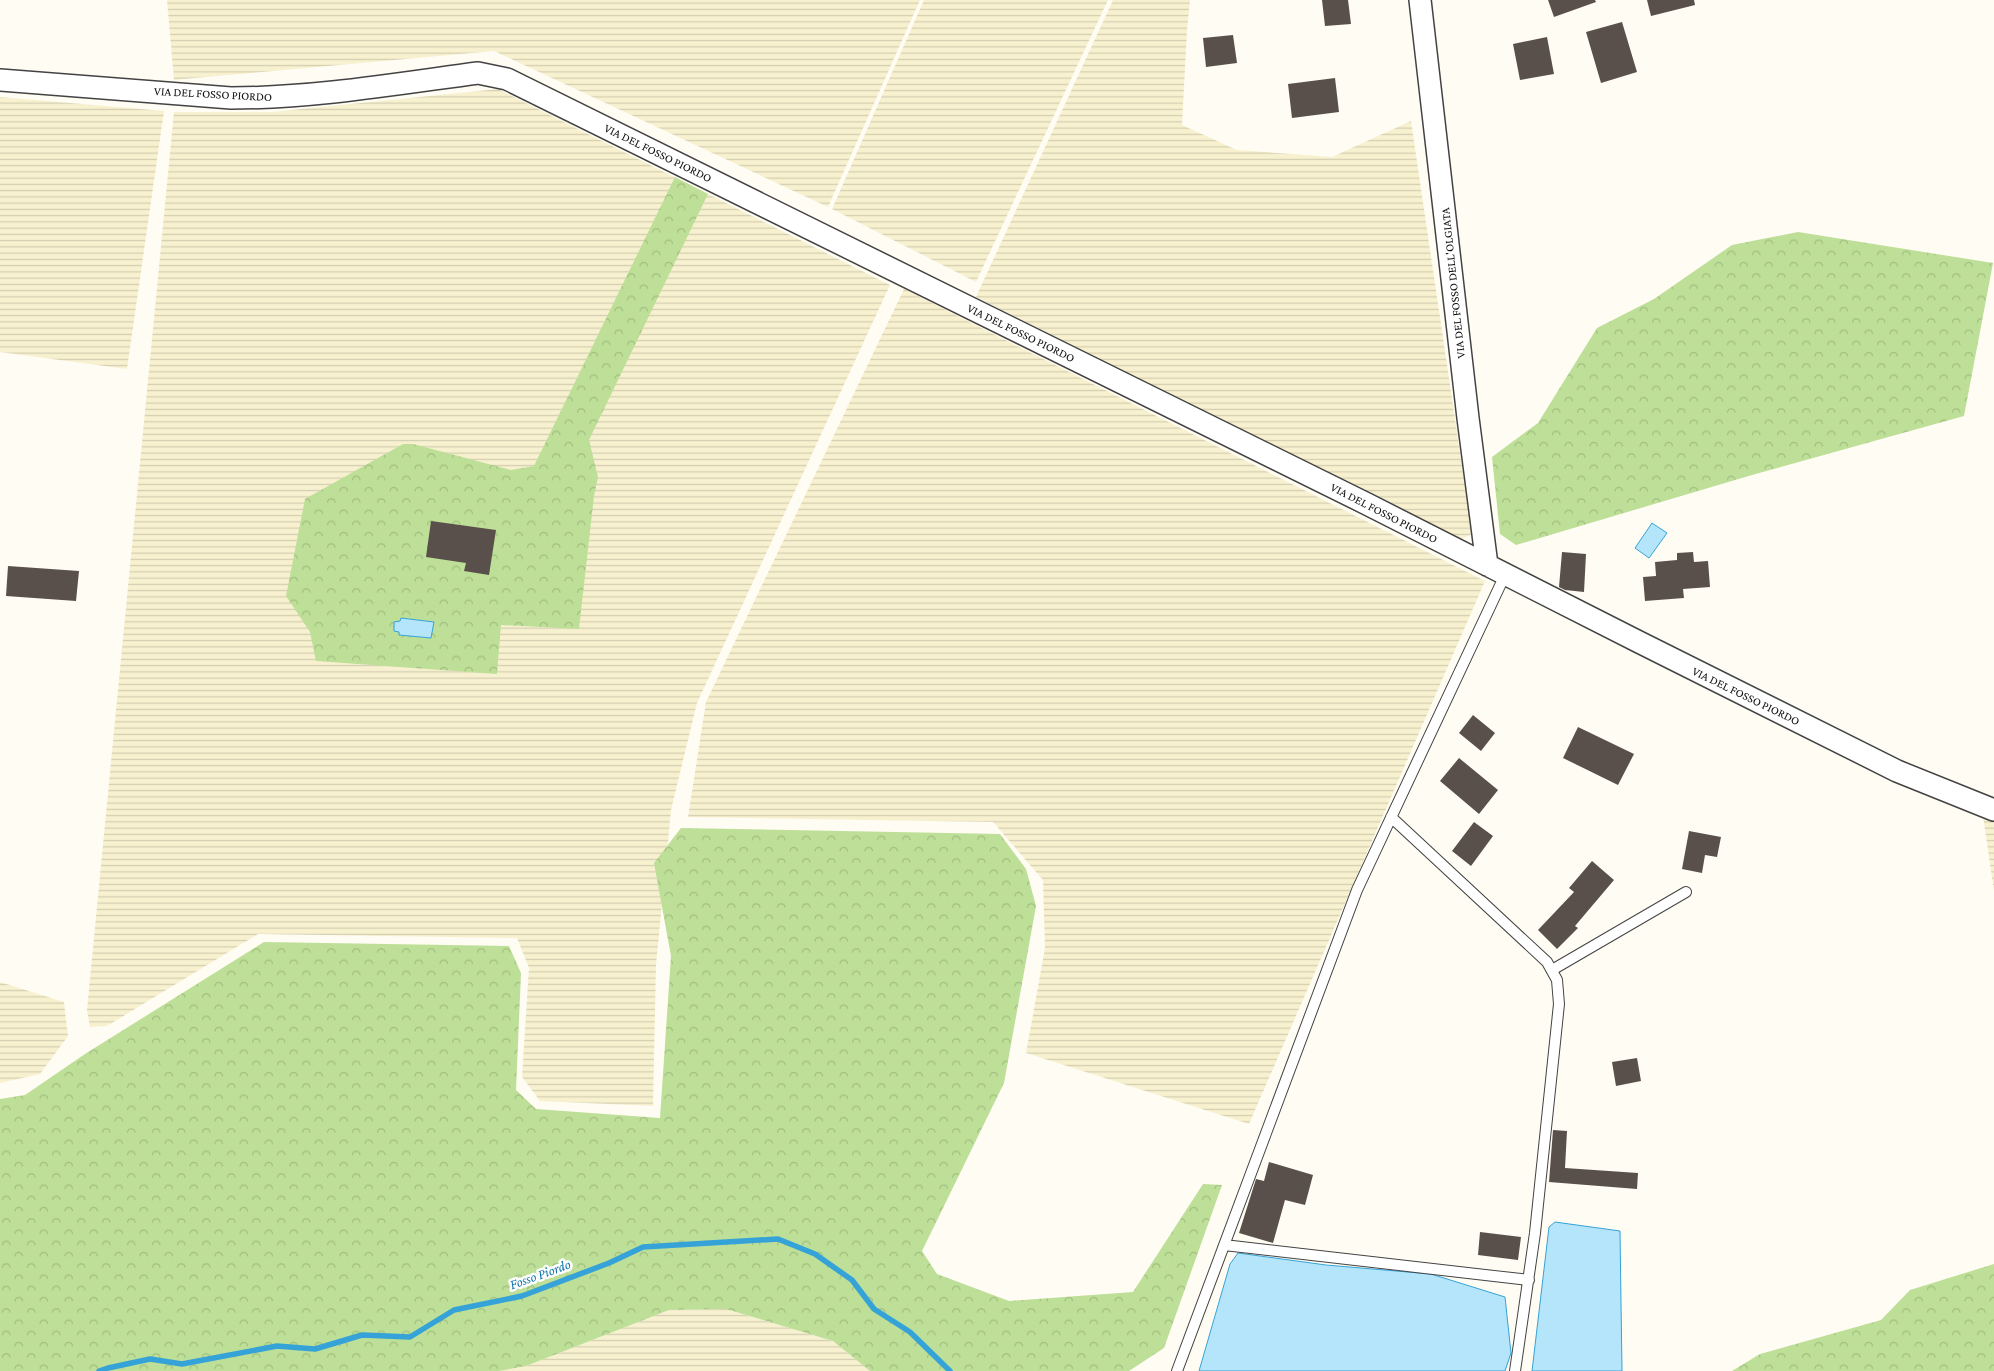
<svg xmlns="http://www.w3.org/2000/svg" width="1994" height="1371" font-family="'Crimson Pro',serif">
  <defs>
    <pattern id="farmland-rules" width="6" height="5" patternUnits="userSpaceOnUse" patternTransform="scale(1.25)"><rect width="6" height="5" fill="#f8f1d0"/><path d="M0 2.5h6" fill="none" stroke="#d4ceb2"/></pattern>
    <pattern id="forest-crowns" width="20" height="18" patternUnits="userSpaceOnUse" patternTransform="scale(1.25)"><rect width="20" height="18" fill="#bddf97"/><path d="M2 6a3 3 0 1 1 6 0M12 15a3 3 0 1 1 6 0" fill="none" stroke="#a1be81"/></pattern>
  </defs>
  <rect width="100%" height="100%" fill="#fffcf3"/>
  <path fill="url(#farmland-rules)" d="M167,0H920L828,207L494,51L174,80Z
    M924,0H1108L976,282L832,209Z
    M1113,0H1190L1187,30L1182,125L1237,150L1332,157L1411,121L1472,534L1457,541L976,297Z
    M498,89L890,285L697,703L671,810L656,965L653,1106L540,1101L522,1077L529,968L517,938L258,934L107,1026L90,1027L87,1010L174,112H272Z
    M0,97L164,111L127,369L0,352Z
    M904,289L1485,581L1249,1124L1026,1053L1045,948L1043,880L993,822L688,817L706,702Z
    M1983,816L1994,819V891Z
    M0,982L64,1002L68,1036L40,1074L0,1083Z
    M726,1309L833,1341L870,1371H499L526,1366L669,1310Z"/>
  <path fill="url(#forest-crowns)" d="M675,177L708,194L589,440L598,477L594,496L579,629L501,625L497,674L316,661L310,632L286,596L305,499L403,444H413L511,470L534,466Z
    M1798,232L1993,263L1964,416L1752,475L1516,545L1500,534L1492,457L1538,423L1597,328L1654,299L1732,245Z
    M681,828L1000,834L1026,869L1036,906L1004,1083L922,1251L937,1274L1009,1301L1133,1292L1203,1184L1222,1185L1164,1348L1129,1371H870L833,1341L726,1309L669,1310L526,1366L499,1371H0V1099L25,1095L85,1054L264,942L509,946L521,973L516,1090L536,1109L660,1118L671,956L654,863Z
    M1994,1264V1371H1732L1760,1354L1881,1320L1910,1290Z"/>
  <path fill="#b4e5fa" stroke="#35a3d7" d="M1652,523L1667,533L1649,558L1635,548Z
    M401,618L434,622L431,638L399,635V632L394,631V622L400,621Z
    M1555,1222L1620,1231L1622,1371H1532L1549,1227Z
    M1238,1253L1326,1265L1431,1274L1505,1297L1511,1353L1505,1371H1199L1230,1264Z"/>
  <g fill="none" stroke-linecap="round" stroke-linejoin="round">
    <path stroke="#35a3d7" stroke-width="5.5" d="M99,1371L108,1368L150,1359L182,1364L277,1346L315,1349L362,1335L410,1337L454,1310L522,1296L609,1263L643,1247L778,1239L815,1254L852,1280L874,1309L910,1332L950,1371"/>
  </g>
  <path fill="#5a504b" d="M1322,0H1348L1351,24L1325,26Z
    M1548,0H1595L1596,2L1554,17Z
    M1647,0H1694L1695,5L1651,16Z
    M1622,22L1637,72L1601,83L1586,32Z
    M1233,35L1237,63L1206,67L1203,38Z
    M1547,37L1554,74L1520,80L1513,44Z
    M1335,78L1339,112L1292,118L1288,84Z
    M431,521L496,530L489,575L464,571L466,563L426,557Z
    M1562,552L1586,554L1584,592L1565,590L1559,587Z
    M1693,552L1694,562L1708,561L1710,587L1683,589L1684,598L1645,601L1643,577L1656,576L1655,562L1677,560V553Z
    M8,566L79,571L76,601L6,596Z
    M1473,715L1495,733L1481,751L1459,733Z
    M1578,727L1634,754L1618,785L1563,758Z
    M1459,758L1498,790L1479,814L1440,781Z
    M1474,822L1493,836L1471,866L1452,851Z
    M1689,831L1721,837L1717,857L1705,855L1702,873L1682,869Z
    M1592,861L1614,880L1575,926L1578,928L1557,949L1538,930L1574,892L1569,888Z
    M1637,1058L1641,1081L1616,1086L1612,1062Z
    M1553,1130L1567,1131L1565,1168L1638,1173L1637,1189L1549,1182Z
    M1269,1162L1313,1175L1305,1205L1285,1200L1273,1243L1239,1233L1256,1179L1264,1181Z
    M1480,1232L1521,1237L1518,1260L1478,1255Z"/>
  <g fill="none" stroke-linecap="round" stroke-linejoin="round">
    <defs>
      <path id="lane" d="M1391,817L1547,962L1557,980L1559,1004L1535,1233L1515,1371
        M1552,970L1686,892
        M1224,1245L1529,1280
        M1177,1371L1357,890L1505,575"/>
      <path id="street" d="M1420,0L1468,418L1487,565
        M0,80L231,98C314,98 396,84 478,73L507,79L1367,504L1639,642L1897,771L1994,810"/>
    </defs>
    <use href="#lane" stroke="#434343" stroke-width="12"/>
    <use href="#street" stroke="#434343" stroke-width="24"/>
    <use href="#lane" stroke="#fff" stroke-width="10"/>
    <use href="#street" stroke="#fff" stroke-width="21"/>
  </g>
  <g text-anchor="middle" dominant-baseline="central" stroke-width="5" stroke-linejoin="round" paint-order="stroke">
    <g font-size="12" fill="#101010" stroke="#fff">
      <text transform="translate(213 94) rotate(3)">VIA DEL FOSSO PIORDO</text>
      <text transform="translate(658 153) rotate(26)">VIA DEL FOSSO PIORDO</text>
      <text transform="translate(1453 283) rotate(-96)">VIA DEL FOSSO DELL'OLGIATA</text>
      <text transform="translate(1021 333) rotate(26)">VIA DEL FOSSO PIORDO</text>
      <text transform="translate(1384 513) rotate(27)">VIA DEL FOSSO PIORDO</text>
      <text transform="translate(1746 696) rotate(26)">VIA DEL FOSSO PIORDO</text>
    </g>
    <g font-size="14" font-style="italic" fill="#0f73ac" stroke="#fff">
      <text transform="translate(540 1274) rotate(-20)">Fosso Piordo</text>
    </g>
  </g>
</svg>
